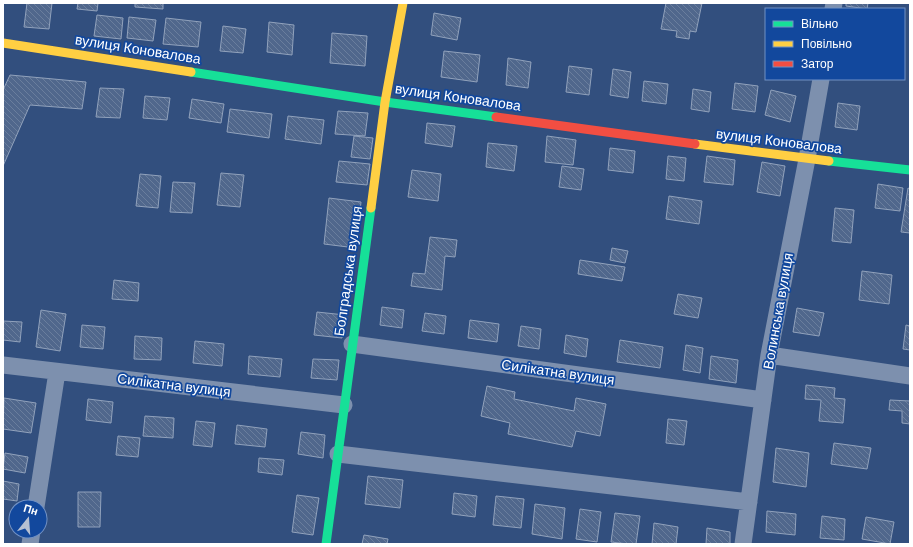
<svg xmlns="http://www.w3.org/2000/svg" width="913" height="547" font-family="'DM Sans',sans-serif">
  <defs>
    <pattern id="building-back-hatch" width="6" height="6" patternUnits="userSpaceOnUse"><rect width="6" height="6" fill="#50678c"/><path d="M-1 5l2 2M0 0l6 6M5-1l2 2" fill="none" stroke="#6a7e9d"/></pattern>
  </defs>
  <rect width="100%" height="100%" fill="#324f7e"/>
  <path fill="url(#building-back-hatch)" stroke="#91a2bc" d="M27,3H52L49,29L24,27Z
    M78,3H98L97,11L77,9Z
    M135,3H163V9L135,7Z
    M666,3H702L696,32L690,31L689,39L676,37L677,31L661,29Z
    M846,3H868L867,9L846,6Z
    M434,13L461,18L457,40L431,35Z
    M97,15L123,18L121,39L94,36Z
    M129,17L156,20L153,41L127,38Z
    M166,18L201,22L198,47L163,44Z
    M269,22L294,25L292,55L267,52Z
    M223,26L246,29L243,53L220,51Z
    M332,33L367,36L365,66L330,63Z
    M444,51L480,55L477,82L441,77Z
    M508,58L531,62L528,88L506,85Z
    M569,66L592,69L589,95L566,92Z
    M613,69L631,72L628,98L610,95Z
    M10,75L86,82L82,109L30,105L3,166V90Z
    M644,81L668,84L666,104L642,101Z
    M735,83L758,86L755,112L732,109Z
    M100,88L124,89L120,118L96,117Z
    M693,89L711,92L709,112L691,109Z
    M771,90L796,96L790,122L765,115Z
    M145,96L170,98L167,120L143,118Z
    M192,99L224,104L221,123L189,118Z
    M838,103L860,106L857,130L835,127Z
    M230,109L272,114L269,138L227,132Z
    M338,111L368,113L365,136L335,134Z
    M288,116L324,120L321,144L285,139Z
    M427,123L455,126L452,147L425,143Z
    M354,136L373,138L370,159L351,157Z
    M547,136L576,140L573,165L545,162Z
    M488,143L517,146L514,171L486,167Z
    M610,148L635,151L633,173L608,170Z
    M668,156L686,158L684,181L666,179Z
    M707,156L735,160L733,185L704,182Z
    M339,161L370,164L367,185L336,182Z
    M762,162L785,166L780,196L757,192Z
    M562,166L584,169L581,190L559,187Z
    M412,170L441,174L438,201L408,197Z
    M221,173L244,175L240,207L217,205Z
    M140,174L161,176L158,208L136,206Z
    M173,182L195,183L192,213L170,212Z
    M878,184L903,188L900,211L875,208Z
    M908,188L910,189V233L901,232Z
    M669,196L702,201L699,224L666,219Z
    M329,198L361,202L356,248L324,244Z
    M835,208L854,210L851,243L832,241Z
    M430,237L457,240L455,257L445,256L442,290L411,286L413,273L425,274Z
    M612,248L628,251L625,263L610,260Z
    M580,260L625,267L622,281L578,274Z
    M862,271L892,275L889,304L859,300Z
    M114,280L139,283L138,301L112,299Z
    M678,294L702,298L698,318L674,314Z
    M382,307L404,310L402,328L380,325Z
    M797,308L824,313L819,336L793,332Z
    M41,310L66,314L60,351L36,347Z
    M317,312L345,315L342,338L314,335Z
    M425,313L446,316L444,334L422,331Z
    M470,320L499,324L497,342L468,338Z
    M3,321L22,322L20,342L3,340Z
    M82,325L105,327L103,349L80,347Z
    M906,325L910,326V350L903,349Z
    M521,326L541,329L539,349L518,346Z
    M566,335L588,339L586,357L564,353Z
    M135,336L162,338L161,360L134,359Z
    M620,340L663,347L660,368L617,362Z
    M195,341L224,344L222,366L193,363Z
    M686,345L703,348L700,373L683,370Z
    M249,356L282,359L280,377L248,374Z
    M711,356L738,360L736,383L709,379Z
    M313,359L339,360L337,380L311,378Z
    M806,385L835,388L834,398L845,399L843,423L819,421L821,400L805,399Z
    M487,386L515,392L514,399L574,411L576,398L606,404L600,436L576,431L572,447L508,434L510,423L481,416Z
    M4,398L36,403L31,433L3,429Z
    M88,399L113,402L111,423L86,420Z
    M890,400L910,401V424L902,423V411L889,410Z
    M145,416L174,418L173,438L143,436Z
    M668,419L687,421L684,445L666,443Z
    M196,421L215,423L212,447L193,445Z
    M237,425L267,429L265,447L235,444Z
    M301,432L325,435L323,458L298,454Z
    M118,436L140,438L138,457L116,455Z
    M834,443L871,448L867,469L831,464Z
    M776,448L809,453L806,487L773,482Z
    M5,453L28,457L25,473L3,469Z
    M259,458L284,460L282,475L258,472Z
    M368,476L403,480L400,508L365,504Z
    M3,481L19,484L17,501L3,499Z
    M78,492H101L100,527H78Z
    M454,493L477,496L475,517L452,514Z
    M297,495L319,498L313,535L292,532Z
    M496,496L524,499L521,528L493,525Z
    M535,504L565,508L562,539L532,534Z
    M580,509L601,512L597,542L576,539Z
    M767,511L796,514L795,535L766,532Z
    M615,513L640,516L636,544H628L611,542Z
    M822,516L845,519L844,540L820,538Z
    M866,517L894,522L890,544L862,539Z
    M654,523L678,527L676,544H652Z
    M707,528L730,532V544H706Z
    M364,535L388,539L387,544H362Z"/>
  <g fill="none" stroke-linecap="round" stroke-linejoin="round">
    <path stroke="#7d90ae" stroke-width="17" d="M833,9L834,3
      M352,344L763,400
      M769,355L910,376
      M3,365L344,405
      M338,454L749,502
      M36,507L57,372
      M30,544L32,531
      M743,544L769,355L807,159L821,79"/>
    <path stroke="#16e098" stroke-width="9" d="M191,72L385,102L496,117
      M829,161L910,170
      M326,544L371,208"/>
    <path stroke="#ffcf43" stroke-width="9" d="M3,43L191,72
      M695,144L829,161
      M371,208L385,102L403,3"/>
    <path stroke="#f24e42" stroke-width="9" d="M496,117L695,144"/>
  </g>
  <g text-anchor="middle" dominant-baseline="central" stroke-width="3.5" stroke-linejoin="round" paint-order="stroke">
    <g font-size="14" fill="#fff" stroke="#12489d">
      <text transform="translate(138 49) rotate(9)">вулиця Коновалова</text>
      <text transform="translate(458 97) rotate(8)">вулиця Коновалова</text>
      <text transform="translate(779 141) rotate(7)">вулиця Коновалова</text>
      <text transform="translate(348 271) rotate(-82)">Болградська вулиця</text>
      <text transform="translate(778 311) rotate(-80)">Волинська вулиця</text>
      <text transform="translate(558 372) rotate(8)">Силікатна вулиця</text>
      <text transform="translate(174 385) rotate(7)">Силікатна вулиця</text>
    </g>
  </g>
  <rect width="913" height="547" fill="none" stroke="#ffffff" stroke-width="8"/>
  <rect x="765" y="8" width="140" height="72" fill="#12489d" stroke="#7191c4"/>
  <rect x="773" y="21" width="20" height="6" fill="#16e098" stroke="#7191c4"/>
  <text x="801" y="28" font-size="12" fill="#ffffff">Вільно</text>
  <rect x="773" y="41" width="20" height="6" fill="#ffcf43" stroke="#7191c4"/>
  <text x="801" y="48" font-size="12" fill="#ffffff">Повільно</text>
  <rect x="773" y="61" width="20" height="6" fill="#f24e42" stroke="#7191c4"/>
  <text x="801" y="68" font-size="12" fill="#ffffff">Затор</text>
  <g transform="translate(28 519) rotate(17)"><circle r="19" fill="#12489d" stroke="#7191c4"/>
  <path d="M0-3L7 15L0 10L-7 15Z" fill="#b7c1d2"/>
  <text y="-6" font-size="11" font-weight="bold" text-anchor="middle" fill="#ffffff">Пн</text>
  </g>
</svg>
